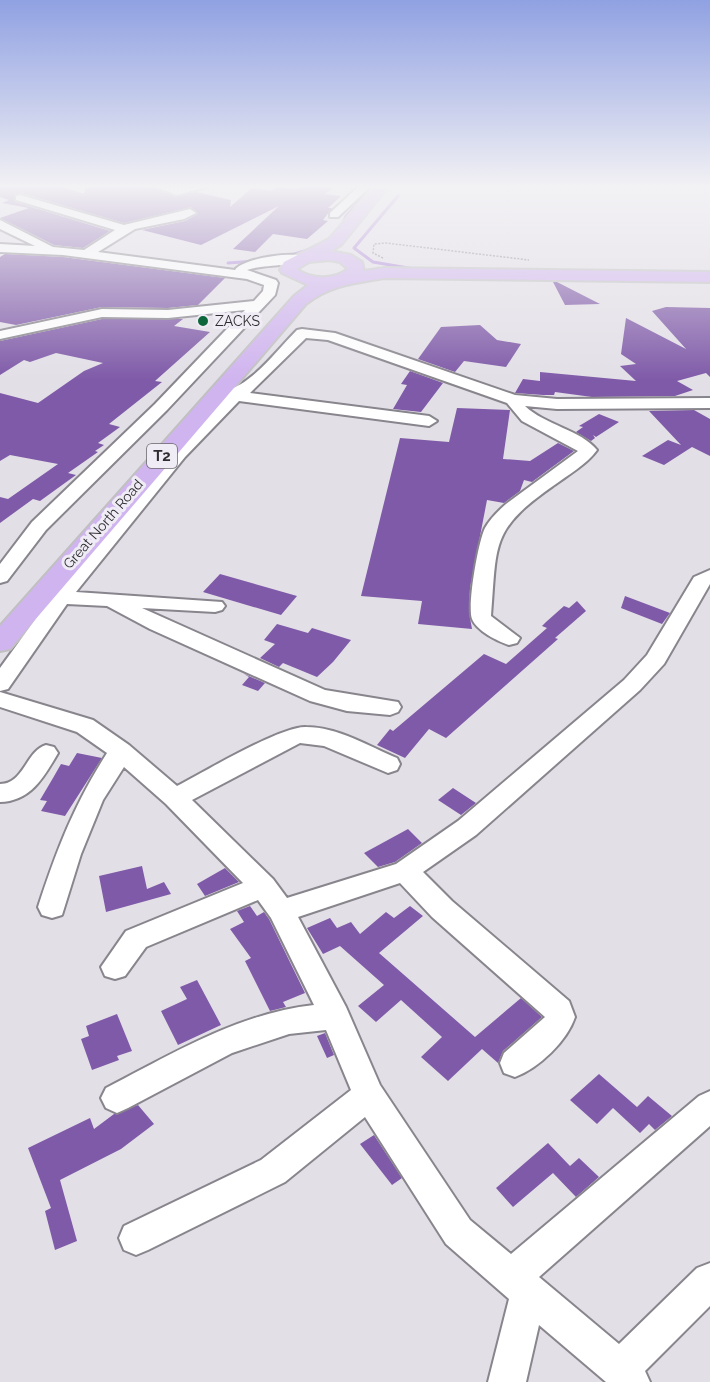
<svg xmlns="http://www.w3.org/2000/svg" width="710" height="1382" font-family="Raleway,sans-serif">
  <rect width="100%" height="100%" fill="#e3dfe7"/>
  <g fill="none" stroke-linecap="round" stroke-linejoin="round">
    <path stroke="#ac85d8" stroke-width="3" d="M398,196L354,248L373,262L414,269
      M339,232L346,216L366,194
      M288,256L311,249
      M228,263L255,261"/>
  </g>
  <path fill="#7f5aa8" d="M0,187H63L84,194L86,187H154L176,197L196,192L231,200L230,207L252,188L271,191L277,187L297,189L300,187H334L325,194L341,196L328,208H332L323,220L328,221L307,239L273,234L255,252L233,249L279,206L201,245L142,230L185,221L198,214L191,207L124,223L21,193L14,195L15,202L110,231L83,248L54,245L0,218L29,208L2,203L9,200L0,197Z
    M5,254L63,257L225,278L198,305L168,308L102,307L16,325L0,322V257Z
    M553,282H557L600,304L565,305Z
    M666,307L710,308V377L706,373L677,381L693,390L675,396L592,397L555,392L554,395H543L515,393L523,379L540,381V372L636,381L620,366L636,364L621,354L626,318L686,349L652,311Z
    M102,319H183L174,326L210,332L155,381L162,382L109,424L120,427L98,443L104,445L95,451L98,452L68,473L76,475L40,501L33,499L0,523V497L8,499L58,464L10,455L0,461V393L38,403L84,371L103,363L56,353L30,362L24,360L0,375V341Z
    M480,325L497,340L521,344L506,367L464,361L455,372L418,359L441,327Z
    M410,371L443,383L421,412L393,409L407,385L401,384Z
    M457,408L510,410L503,459L530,461L558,443L574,451L532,482L524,480L520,491L504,503L487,500L470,588L469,612L472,629L418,624L422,601L361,596L400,438L449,442Z
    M694,410L710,419V456L692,447L664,465L642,456L668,440L681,445L649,411Z
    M599,414L619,422L596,437L593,435L595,438L591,441L576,432L583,427L579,426Z
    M220,574L297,596L281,615L203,592Z
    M625,596L670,613L662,624L621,608Z
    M577,601L586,611L555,638L558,639L446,738L429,729L405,758L377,745L390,729L393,731L484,654L506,664L547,628L542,626L546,622L564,606L569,608Z
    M277,624L308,633L312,628L351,640L333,662L317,677L283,663L279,667L260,658L275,644L264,640Z
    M244,674L265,683L258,691L242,685L249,677Z
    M77,753L102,758L65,816L41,811L47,801L40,800L53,778L61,764L69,766Z
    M453,788L476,803L461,815L438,800Z
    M408,829L422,843L395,862L378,867L364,853Z
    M142,866L147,889L164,882L171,894L106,912L99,876Z
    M225,868L239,882L205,896L197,884Z
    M250,906L257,916L264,912L269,919L305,993L283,1002L286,1007L270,1011L245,961L251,958L230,929L244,922L237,911Z
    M410,906L423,916L379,953L475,1037L521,998L542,1017L503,1051L498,1063L482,1049L448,1081L421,1057L442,1037L401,1000L376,1022L358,1006L384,985L340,946L323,954L307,928L330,918L337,928L351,922L360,934L386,912L394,918Z
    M197,980L221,1025L178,1045L161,1011L187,999L180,987Z
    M117,1014L132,1051L117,1056L119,1060L92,1070L81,1039L89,1036L86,1026Z
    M325,1033L334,1055L327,1058L317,1036Z
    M599,1074L637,1107L648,1096L672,1116L655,1130L649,1124L640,1133L613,1108L597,1124L570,1100Z
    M138,1105L154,1124L121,1149L60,1180L77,1241L55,1250L45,1211L51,1208L28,1148L90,1118L94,1129L114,1114Z
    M374,1135L402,1178L392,1185L360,1144Z
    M548,1143L570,1166L579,1158L599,1177L576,1197L553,1173L513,1207L496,1188Z"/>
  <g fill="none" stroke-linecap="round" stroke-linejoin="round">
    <defs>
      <path id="minor" d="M156,187H207L177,195Z
        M358,187H370L338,217H330V213Z
        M20,195L124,225L190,209L196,213L184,219L135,229L98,252L235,270C242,258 298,250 307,258C297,267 263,264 247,270L276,280L278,283L275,295L167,410L46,530L7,581L0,583V564L32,522L155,404L245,310L168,318L102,317L0,339V331L102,309L168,310L254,301L263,291L264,285L247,279L63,255L0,252V244L35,246L0,229V220L53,247L84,250L115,230L16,200V196Z
        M302,329L335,333L515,395L557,399L710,398V408L557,409L525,406C545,425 581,430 597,450C586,465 568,475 553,486C490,530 497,544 491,616L520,638L517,643L509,645C497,641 477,631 472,619C467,606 478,542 485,528C490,519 498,511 506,504L578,451L522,421L507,403L328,340L306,338L250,393L429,416L437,421L429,426L239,401L185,457L76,592L222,602L225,606L222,610L215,612L142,608L325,690L398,702L401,707L398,712L390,715L347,711L310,701L150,629L107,606L67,604L8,689L0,691V668L48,602L42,597L45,593L56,591L173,449L224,398L221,395L223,392C253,384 276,351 297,330Z
        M710,570V584L664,664L640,690L476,835L423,872L452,901L569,1001L575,1017C567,1041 539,1068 515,1077L504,1073L500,1063L504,1053L545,1017L432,917L400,883L298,917L346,1007L380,1085L470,1220L511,1254L699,1096L710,1091V1126L539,1277L619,1344L697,1268L710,1263V1306L645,1371L650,1382H606L539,1325L526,1382H488L509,1299L446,1244L365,1117L285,1182L148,1250L136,1255L124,1250L119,1238L124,1226L261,1160L351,1090L326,1030L289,1034L232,1053L128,1108L117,1113L106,1108L101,1098L106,1088C172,1054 239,1013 314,1005L271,918L258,900L146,947L125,976L115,979L105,976L101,967L126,931L243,883L166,804L124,767L103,800L81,854L62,915L52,918L42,915L38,907C57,849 74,805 107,753L77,732L0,707V692L93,720L129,745L177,786C204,772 281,726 306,727C338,727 368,746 397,758L400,764L397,770L388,773L324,746L300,743L192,800L273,879L287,898L396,864L458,821L624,680L647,655L694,577Z
        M46,745L54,747L58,753C44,777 31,801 0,802V784C24,784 26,751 46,745Z"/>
      <path id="major" d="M374,187H388L341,245L331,251L351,255L362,262L364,271L384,268L710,272V282L384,278C355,283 330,285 306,304L10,649L0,651V626L294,296L308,285L282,273L280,270L284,262L329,239ZM329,260L340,262L348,269C333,280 312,280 297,269L309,262Z"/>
    </defs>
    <use href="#minor" stroke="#88858d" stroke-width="4"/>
    <use href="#major" stroke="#c0c0c1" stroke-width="4"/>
    <path stroke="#8c8a8f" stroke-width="1.5" stroke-dasharray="2 1.5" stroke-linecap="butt" d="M383,258L373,253L374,244L386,243L529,260"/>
    <use href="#minor" fill="#fff" fill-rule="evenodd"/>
    <use href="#major" fill="#d0b4ef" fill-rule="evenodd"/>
  </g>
  <linearGradient id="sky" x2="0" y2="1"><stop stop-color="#90a1e2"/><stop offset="0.49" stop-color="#f2f1f4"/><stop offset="1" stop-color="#f2f1f4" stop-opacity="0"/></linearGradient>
  <rect width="710" height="380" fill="url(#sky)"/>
  <circle fill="#0d673a" stroke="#f0ecf5" stroke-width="2" cx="203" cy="321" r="6"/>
  <g text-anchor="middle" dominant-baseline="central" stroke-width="6" stroke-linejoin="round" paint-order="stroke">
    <g font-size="14" fill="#2e2d30" stroke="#f0ecf5" text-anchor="start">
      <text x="215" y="321">ZACKS</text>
    </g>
    <g font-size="14" fill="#2e2d30" stroke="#f0ecf5">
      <text transform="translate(103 524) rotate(-49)">Great North Road</text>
    </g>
    <rect fill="#f0ecf5" stroke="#68666b" stroke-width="1.5" x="147" y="444" width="30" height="24" rx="4.5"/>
    <g font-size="15" font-weight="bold" fill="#2e2d30">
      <text x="162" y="456">T2</text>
    </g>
  </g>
</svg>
